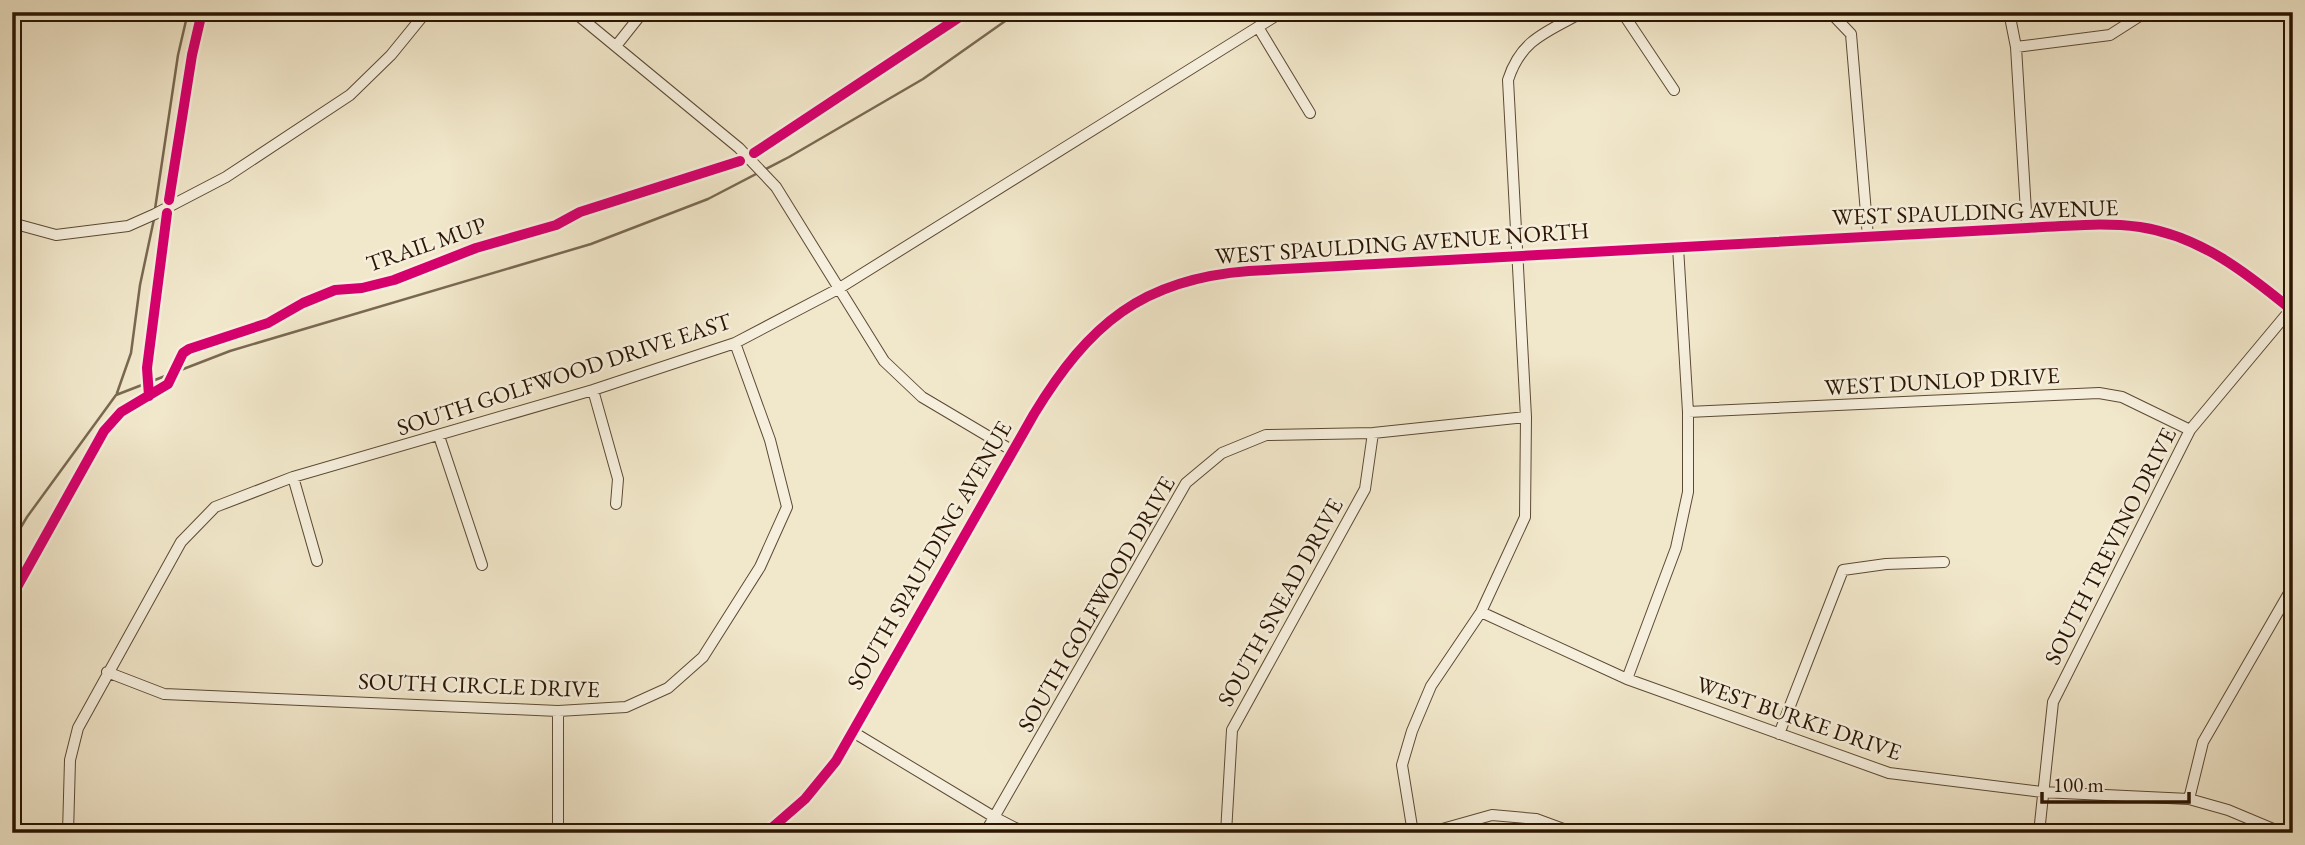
<svg xmlns="http://www.w3.org/2000/svg" width="2305" height="845" font-family="'EB Garamond',serif">
  <rect width="100%" height="100%" fill="#f1e7ca"/>
  <filter id="stains"><feTurbulence type="fractalNoise" baseFrequency=".00286" numOctaves="4"/><feColorMatrix values="0 0 0 0 .2 0 0 0 0 .09 0 0 0 0 .02 0 0 0 .5 -.17"/></filter>
  <radialGradient id="worn" r=".72"><stop offset=".6" stop-color="#630" stop-opacity="0"/><stop offset="1" stop-color="#630" stop-opacity=".3"/></radialGradient>
  <g fill="none" stroke-linecap="round" stroke-linejoin="round">
    <path stroke="#796851" stroke-width="2.5" d="M155,209L178,55L188,12
      M117,393L131,353L140,285L154,219
      M12,542L27,517L116,395L230,351L591,244L708,199L789,157L923,79L1018,12"/>
    <defs>
      <path id="minor" d="M574,12L739,148L776,187L884,361L922,397L1013,451
        M1622,12L1674,90
        M1830,12L1851,34L1868,237
        M2009,12L2016,47L2027,228
        M1258,27L1310,113
        M616,46L643,12
        M2016,47L2110,35L2146,12
        M12,223L56,235L128,226L155,214L226,177L350,95L391,55L426,12
        M593,390L618,479L616,504
        M1688,412L2099,393L2122,397L2190,430
        M439,436L482,565
        M293,477L317,561
        M1481,612L1627,679L1889,773L2042,792L2189,799L2228,810L2283,833
        M107,672L164,694L558,711L626,707L668,688L703,657L760,567L787,507L770,440L735,343
        M1627,679L1676,548L1688,492V412L1678,247
        M853,732L994,817L1025,833
        M1779,734L1843,570L1886,564L1944,562
        M2189,799L2203,742L2293,586
        M68,833L70,760L78,728L181,542L215,507L293,477L593,390L735,343L838,289L1282,12
        M558,833V711
        M766,833L805,799L836,761L1034,414C1089,324 1142,279 1249,271L2027,228C2064,226 2102,222 2140,227C2200,236 2247,273 2293,311
        M985,833L1186,483L1222,453L1266,435L1373,433L1526,417
        M1226,833L1232,730L1365,489L1373,433
        M1413,833L1402,765L1412,731L1431,686L1481,612L1525,517L1526,417L1508,80C1521,39 1547,32 1583,12
        M1428,833L1492,815L1536,819L1574,833
        M2039,833L2053,702L2190,430L2291,309"/>
    </defs>
    <use href="#minor" stroke="#5c4a34" stroke-width="12"/>
    <use href="#minor" stroke="#f6efdd" stroke-width="10"/>
    <defs>
      <path id="cycleway" d="M754,153L967,12
        M169,200L192,55L202,12
        M149,396L147,368L167,213
        M12,596L104,431L121,412L168,384L183,353L189,349L268,323L303,303L335,290L362,288L394,280L476,248L556,225L580,212L740,161
        M766,833L805,799L836,761L1034,414C1089,324 1142,279 1249,271L2027,228C2064,226 2102,222 2140,227C2200,236 2247,273 2293,311"/>
    </defs>
    <use href="#cycleway" stroke="#f6efdd" stroke-width="15"/>
    <use href="#cycleway" stroke="#d6006c" stroke-width="10"/>
  </g>
  <g text-anchor="middle" dominant-baseline="central" stroke-width="5" stroke-linejoin="round" paint-order="stroke">
    <g font-size="23" fill="#2a1502" stroke="#f6efdd">
      <text transform="translate(1975 212) rotate(-2)">WEST SPAULDING AVENUE</text>
      <text transform="translate(1402 243) rotate(-4)">WEST SPAULDING AVENUE NORTH</text>
      <text transform="translate(426 244) rotate(-19)">TRAIL MUP</text>
      <text transform="translate(564 374) rotate(-18)">SOUTH GOLFWOOD DRIVE EAST</text>
      <text transform="translate(1942 381) rotate(-3)">WEST DUNLOP DRIVE</text>
      <text transform="translate(2110 546) rotate(-63)">SOUTH TREVINO DRIVE</text>
      <text transform="translate(929 555) rotate(-60)">SOUTH SPAULDING AVENUE</text>
      <text transform="translate(1280 602) rotate(-61)">SOUTH SNEAD DRIVE</text>
      <text transform="translate(1096 604) rotate(-60)">SOUTH GOLFWOOD DRIVE</text>
      <text transform="translate(479 685) rotate(2)">SOUTH CIRCLE DRIVE</text>
      <text transform="translate(1799 718) rotate(19)">WEST BURKE DRIVE</text>
    </g>
  </g>
  <rect width="2305" height="845" fill="none" stroke="#f1e7ca" stroke-width="42"/>
  <rect x="14" y="14" width="2277" height="817" fill="none" stroke="#2a1502" stroke-width="3.5"/>
  <rect x="21" y="21" width="2263" height="803" fill="none" stroke="#2a1502" stroke-width="2"/>
  <path d="M2042 792v10h147v-10" fill="none" stroke="#2a1502" stroke-width="3.5"/>
  <text x="2053" y="792" font-size="21" fill="#2a1502" stroke="#f6efdd" stroke-width="5" paint-order="stroke">100 m</text>
  <rect width="100%" height="100%" filter="url(#stains)"/>
  <rect width="100%" height="100%" fill="url(#worn)"/>
</svg>
